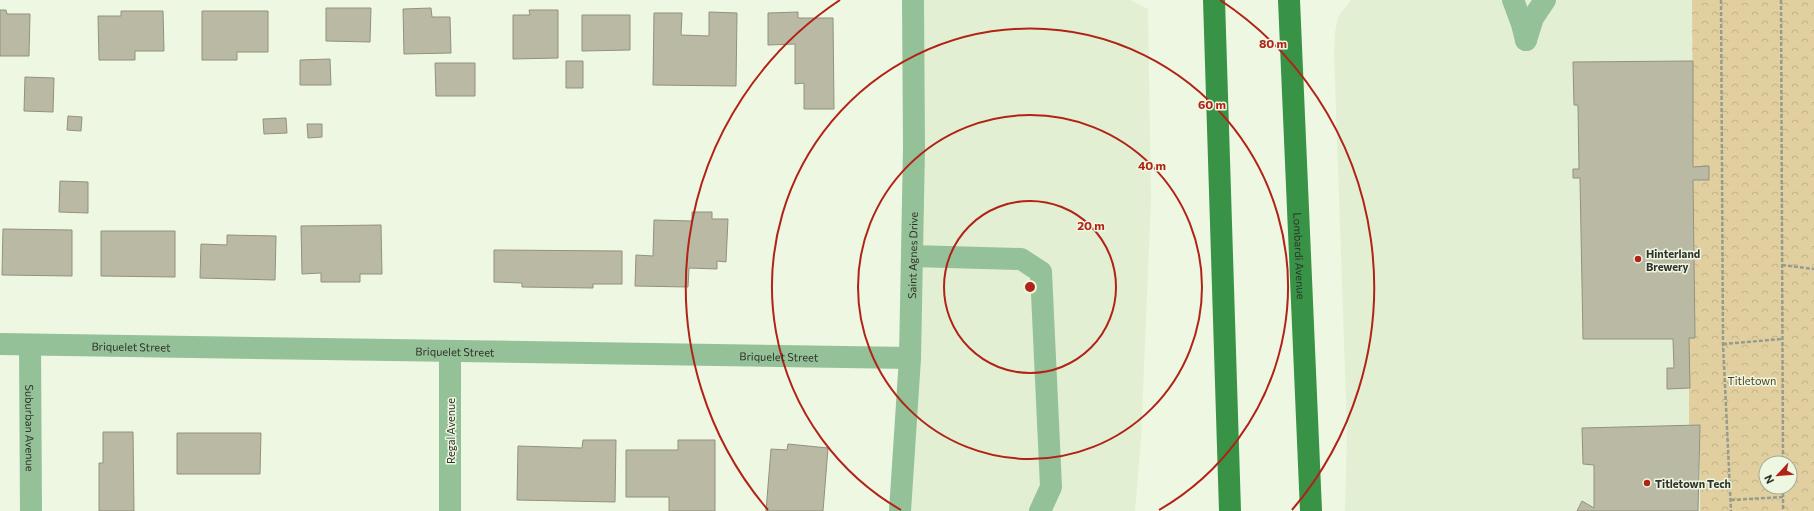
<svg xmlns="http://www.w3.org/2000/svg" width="1814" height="511" font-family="Commissioner,sans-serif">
  <defs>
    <pattern id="forest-crowns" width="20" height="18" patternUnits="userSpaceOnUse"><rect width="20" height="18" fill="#e2cfa0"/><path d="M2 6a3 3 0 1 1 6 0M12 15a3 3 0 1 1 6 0" fill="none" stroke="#c2b28a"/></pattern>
  </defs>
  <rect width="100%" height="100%" fill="#eef7e2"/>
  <path fill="#e2efd3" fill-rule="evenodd" d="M913,0H1130L1148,9L1151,200L1141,438L1135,511H900Z
    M1351,0H1814V511H1345L1347,429L1334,52L1335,33L1338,17ZM1766,463H1790V487H1766Z"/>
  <path fill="url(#forest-crowns)" fill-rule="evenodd" d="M1692,0H1814V511H1700V425H1689V338H1695L1693,180L1709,179V167H1693ZM1766,463H1790V487H1766Z"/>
  <path fill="#babaa4" stroke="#91927d" d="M326,8H371L370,42L326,41Z
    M431,8L432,17H450L451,53L404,54L403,9Z
    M0,10H6L7,14H30L29,56H0Z
    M529,10H558V58L513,59V15H530Z
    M121,11H163L164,51H135V60H99L98,16H121Z
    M202,11H268V52H237V60H202Z
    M709,12L737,13L736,86L653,85L654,13H682L681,35L709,36Z
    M798,12V18H833L834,109H804V83L795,84V44L768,45V13Z
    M582,15H630V50L582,51Z
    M330,59L331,85H300V60Z
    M566,61H583V88H566Z
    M1693,61V167L1709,166V180H1693L1695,338H1689L1690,388L1667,389V368H1674L1673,339H1583L1580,178H1573V169H1579L1578,105H1574L1573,62Z
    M435,63H475V96H436Z
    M25,77L54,78L53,112L24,111Z
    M68,116L82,117L81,131L67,130Z
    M286,118L287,133L264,134L263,119Z
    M307,124H322V137L308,138Z
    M60,181L88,182V213L59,212Z
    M692,212H712V219H728L726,262L717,261V269L689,268L688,287L635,286L636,255L653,256L654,220L692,221Z
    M381,225L382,274H360V282H321V273L302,274L301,226Z
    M3,229L72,230V276L2,275Z
    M101,231H175V277L101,276Z
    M227,235L276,236L275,280L200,278L201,244L227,245Z
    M494,250L622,251V284H593V288L522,287V283L494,282Z
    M1700,425L1698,511H1577L1582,501L1594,508V465L1583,464L1582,428Z
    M103,432H133L134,511H99V463H103Z
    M177,433H261L260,474H177Z
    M583,440H616L615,502L517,500L518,446L582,448Z
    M678,440H715V511H669V497H626V450H678Z
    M788,444L828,448L823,511H766L771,449L787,450Z"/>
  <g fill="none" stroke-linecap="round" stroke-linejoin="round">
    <path stroke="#969c8d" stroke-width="2.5" stroke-dasharray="4 2" stroke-linecap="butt" d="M1721,0L1723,344L1731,511
      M1781,0L1783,463
      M1782,265L1814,269
      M1723,344L1782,339
      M1783,487V511
      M1731,500L1783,497"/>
    <g stroke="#94c197" stroke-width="22">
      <path d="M1513,0L1522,24L1526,40"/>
      <path d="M1526,40L1533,18L1545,0"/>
      <path d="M912,256L1021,259L1041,272L1051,487L1040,511"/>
      <path id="s1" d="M0,344L910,358"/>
      <path id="s2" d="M30,345L31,511"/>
      <path d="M450,352V511"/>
      <path id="s3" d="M900,511L910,358L914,148L913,0"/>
    </g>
    <g stroke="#389347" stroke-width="22">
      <path d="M1214,0L1230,511"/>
      <path id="s4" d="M1289,0L1311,511"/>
    </g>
  </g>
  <g fill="none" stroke="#b12316" stroke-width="2">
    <circle cx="1030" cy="287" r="86"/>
    <circle cx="1030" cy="287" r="172"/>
    <path d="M901 510A258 258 0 1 1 1159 510"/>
    <path d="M768 510A344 344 0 0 1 840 0M1220 0A344 344 0 0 1 1292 510"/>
  </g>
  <g fill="#b12316" stroke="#eef7e2" stroke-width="1.5">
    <circle cx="1638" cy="259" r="4"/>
    <circle cx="1647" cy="483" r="4"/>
  </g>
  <g text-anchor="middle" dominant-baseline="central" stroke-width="3" stroke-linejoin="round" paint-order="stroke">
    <g font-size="11" font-weight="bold" fill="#30332b" stroke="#eef7e2" text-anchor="start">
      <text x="1646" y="253">Hinterland<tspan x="1646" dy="13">Brewery</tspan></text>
      <text x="1655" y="483">Titletown Tech</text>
    </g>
    <g font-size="11" fill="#30332b" stroke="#eef7e2">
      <text stroke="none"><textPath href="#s3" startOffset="256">Saint Agnes Drive</textPath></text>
      <text stroke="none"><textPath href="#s4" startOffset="256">Lombardi Avenue</textPath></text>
      <text stroke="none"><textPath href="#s1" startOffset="131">Briquelet Street</textPath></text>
      <text stroke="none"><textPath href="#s1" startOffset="455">Briquelet Street</textPath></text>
      <text stroke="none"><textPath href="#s1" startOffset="779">Briquelet Street</textPath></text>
      <text stroke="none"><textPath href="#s2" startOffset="83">Suburban Avenue</textPath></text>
      <text transform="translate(450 431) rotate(-90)">Regal Avenue</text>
    </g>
    <g font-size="11" fill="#4d401d" stroke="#eef7e2">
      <text x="1752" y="380">Titletown</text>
    </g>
  </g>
  <circle cx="1030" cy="287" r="6" fill="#b12316" stroke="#eef7e2" stroke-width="2"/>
  <g font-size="12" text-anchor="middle" font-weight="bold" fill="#b12316" stroke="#eef7e2" stroke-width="3" stroke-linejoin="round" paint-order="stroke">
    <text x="1273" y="48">80 m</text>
    <text x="1212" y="109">60 m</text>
    <text x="1152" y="170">40 m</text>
    <text x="1091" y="230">20 m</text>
  </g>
  <g transform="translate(1778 475) rotate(244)"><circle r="19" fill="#eef7e2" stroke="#a2a999"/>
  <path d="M0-3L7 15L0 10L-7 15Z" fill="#b12316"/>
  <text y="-6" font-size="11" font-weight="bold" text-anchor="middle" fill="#30332b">N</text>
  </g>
</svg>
